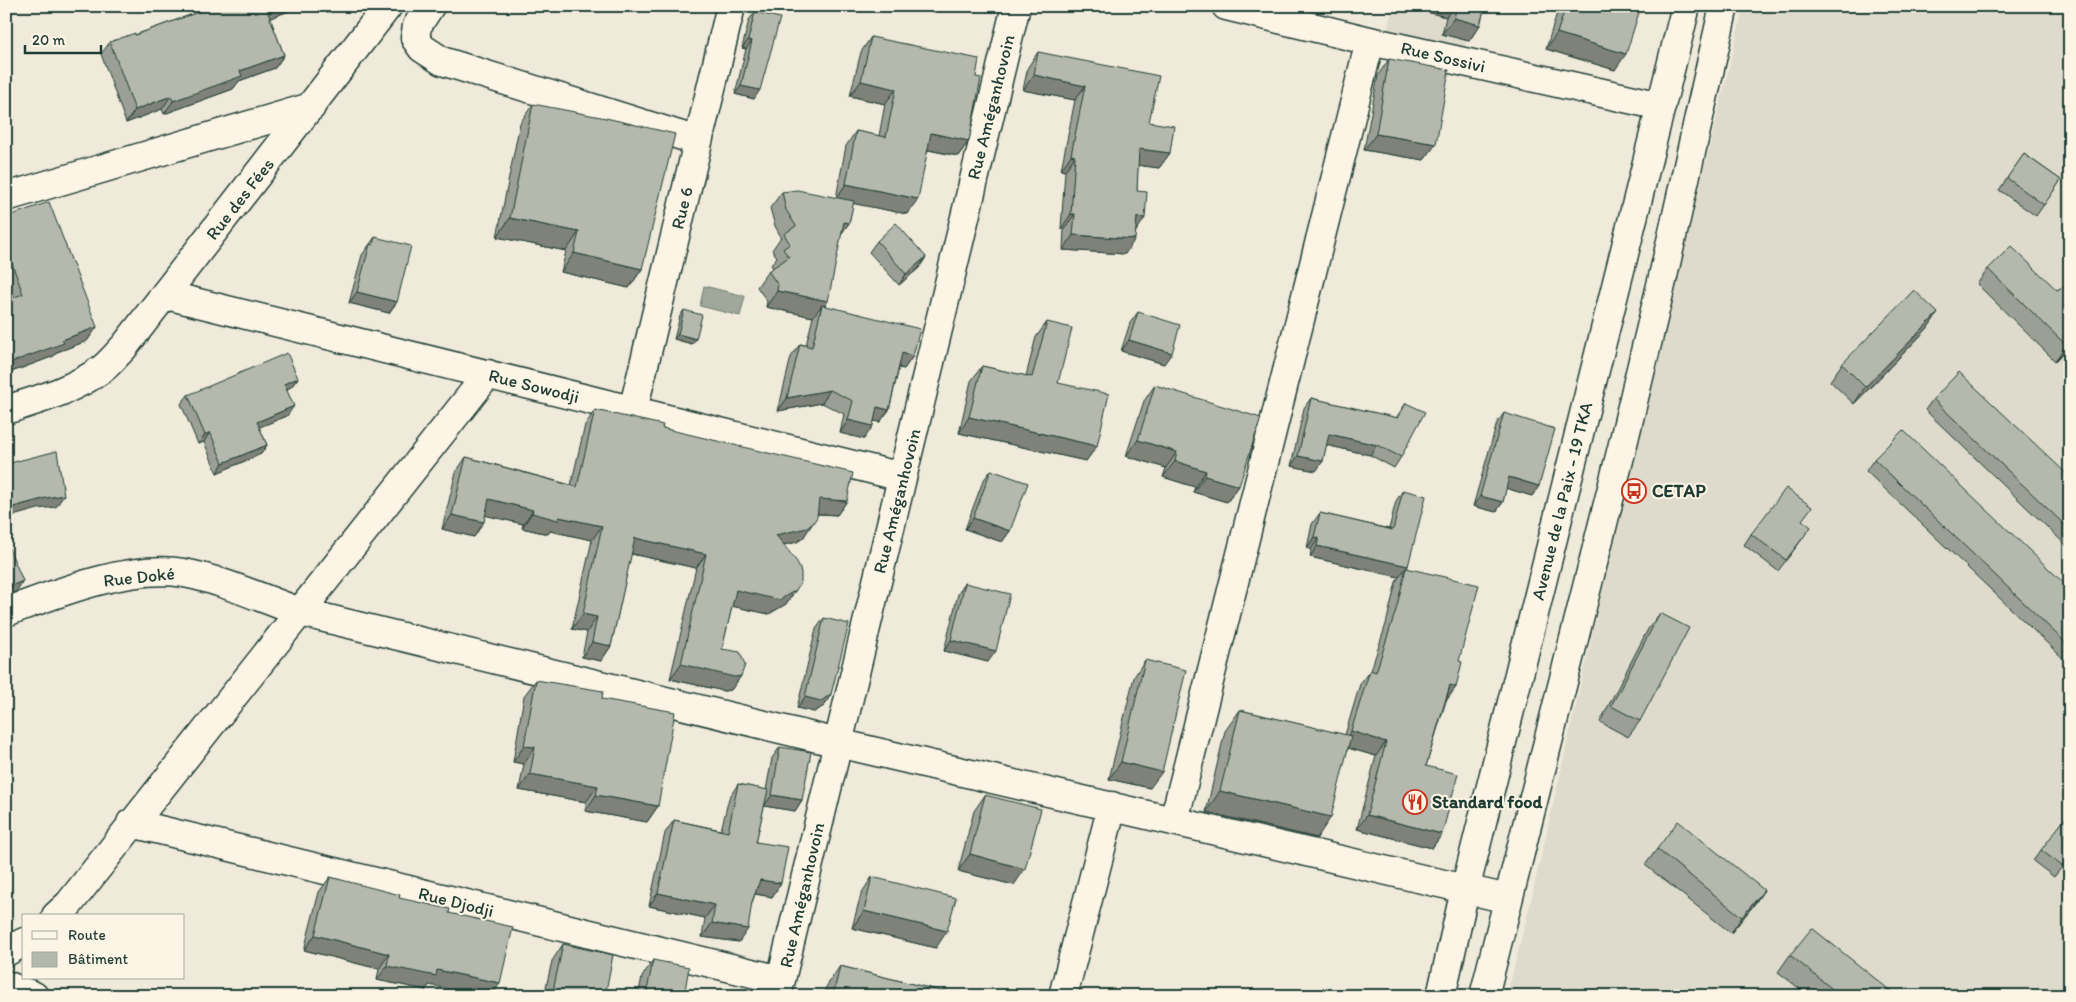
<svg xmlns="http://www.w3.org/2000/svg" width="2076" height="1002" font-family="Itim,sans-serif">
  <rect width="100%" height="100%" fill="#efeada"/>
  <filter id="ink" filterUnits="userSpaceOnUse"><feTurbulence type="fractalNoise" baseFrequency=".02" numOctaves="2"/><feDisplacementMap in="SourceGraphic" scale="10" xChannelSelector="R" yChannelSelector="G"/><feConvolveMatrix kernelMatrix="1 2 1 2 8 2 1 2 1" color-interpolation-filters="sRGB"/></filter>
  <g filter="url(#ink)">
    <path fill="#dedbcc" d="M1393,6H1476L1464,51L1387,31Z
      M1744,6H2070V996H1507L1531,900L1629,476Z"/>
    <path fill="#9fa89a" stroke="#6c7d71" d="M704,286L745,296L740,316L700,306Z"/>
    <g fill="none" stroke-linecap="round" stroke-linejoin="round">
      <defs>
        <path id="minor" d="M430,6L417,26L415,38L422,48L442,61L698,141
          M1226,6L1370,41L1661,106
          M6,197L311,107
          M166,295L902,477
          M6,410C40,399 73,390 102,369C110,363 117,354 124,347L388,6
          M633,410L731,6
          M6,612C57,593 129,564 184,573C222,580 263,599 300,612L838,743L1508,899
          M1174,821L1370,41
          M131,823L781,980
          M56,916L69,904L488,374
          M6,952L24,942
          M6,985L34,996
          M777,996L1016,6
          M1063,996L1112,806"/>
        <path id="secondary" d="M1441,996L1465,890L1686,6
          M1484,996L1622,448L1662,281L1724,6"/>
      </defs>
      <use href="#minor" stroke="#1f3d34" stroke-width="31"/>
      <use href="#secondary" stroke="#1f3d34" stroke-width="31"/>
      <use href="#minor" stroke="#fcf5e5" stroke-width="28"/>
      <use href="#secondary" stroke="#fcf5e5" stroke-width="28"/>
    </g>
    <path fill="#9c9f95" stroke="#1f3d34" d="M215,6H302L270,18L284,55L275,68L239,81L233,89L164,114L162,109L126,123L101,54L110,42L135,35Z
      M1404,6H1485L1480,25L1469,41L1442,34L1446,17Z
      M1559,6H1641L1615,70L1546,49Z
      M755,12L754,99L735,94L746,49L742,48L749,20Z
      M871,37L976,77L969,141L958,156L928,150L907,214L853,203L849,223L841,234L825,306L913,356L904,369L899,368L889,410L880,422L874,421L864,439L840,433L844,414L822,403L778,411L791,357L800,344L806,345L813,317L766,307L767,301L757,287L768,271L773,268L771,265L777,257L772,250L781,237L775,226L770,208L782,192L836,198L846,146L856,131L879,136L885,104L850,96L861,52Z
      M1038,52L1149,122L1170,153L1159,168L1138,165L1135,232L1125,254L1063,250L1064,229H1061L1065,171L1061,170L1075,100L1023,90L1028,67Z
      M1389,59L1436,144L1424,160L1364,150L1378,75Z
      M533,104L642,269L629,288L561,272L566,251L497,237L520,123Z
      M2024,154L2061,180L2036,216L1999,190Z
      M6,217L97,327L87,341L57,352L54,356L6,374V300L11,298L6,286Z
      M375,237L389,313L349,303L362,255Z
      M877,241L926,257L919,268L899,285L869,252Z
      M1988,269L2057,290L2070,283V345L2055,361L1977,284Z
      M684,310L692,344L674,339L680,316Z
      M1138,312L1164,364L1121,351L1130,323Z
      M1047,322L1058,383L1097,446L1086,461L959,433L971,381L982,366L1026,376L1036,337Z
      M1927,329L1854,404L1830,381L1842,364Z
      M298,378L291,387L287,389V416L259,427L267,445L261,454L217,473L204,442L198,444L181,404L188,395Z
      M1155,385L1239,486L1227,502L1193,492L1195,487L1163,477L1166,468L1126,456L1144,401Z
      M1311,398L1396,418L1406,403L1401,457L1394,468L1370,455L1326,445L1323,461L1316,471L1291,466L1304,408Z
      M1933,399L2070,477V549L1925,410Z
      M595,410L662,428L847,501L837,515L818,514L803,538L797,542L784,545L786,604L769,614L732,606L722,649L741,676L731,690L724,691L670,679L696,568L631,554L611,646L601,661L582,657L587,632L572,629L592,540L550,531L548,534L522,528L523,524L486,515L474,537L442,529L456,472L466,457L571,485L585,425Z
      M1504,413L1539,486L1532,496L1506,488L1503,502L1496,512L1473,506L1497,423Z
      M1874,459L2070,589V665L1866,471Z
      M991,470L1010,531L1002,542L965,529L983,481Z
      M1403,490L1408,566L1407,568L1459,661L1456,687L1446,701L1426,766L1442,834L1432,848L1357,829L1376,756L1348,748L1317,838L1206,812L1225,731L1240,710L1345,735L1360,684L1370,670H1371L1386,624L1396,582L1399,577L1310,557L1311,550L1307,548L1312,524L1320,513L1389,529L1396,501Z
      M1802,520L1803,538L1778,571L1744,545L1751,534Z
      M965,583L988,662L944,651L958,594Z
      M1660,613L1640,721L1628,737L1600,722L1648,629Z
      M824,618L831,694L824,706L814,712L797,708L816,629Z
      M1145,660L1150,788L1109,779L1134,677Z
      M536,680L602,699L658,806L647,822L585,811L586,802L519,790L524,764L513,762L524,696Z
      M780,747L802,800L795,811L764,806L756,842L781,883L772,897L755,894L739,942L702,937L705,918L649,906L665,833L674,820L721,830L729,798L738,784L766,790L772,758Z
      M985,795L1014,885L958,871L974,811Z
      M1657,849L1764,890L1753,906L1731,933L1645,865Z
      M2041,850L2070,857L2054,877L2033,861Z
      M330,877L399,898L429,985L426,990L377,980L379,969L304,950L319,892Z
      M872,877L936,948L852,928L861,894Z
      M563,944L605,996H544L552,961Z
      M1790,955L1897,996H1809L1778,972Z
      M653,960L684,996H638L642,977Z
      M840,966L961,996H824L826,987Z"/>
    <path fill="#7f8279" stroke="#1f3d34" d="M277,6H302L258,23L267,10Z
      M1404,6H1454L1446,17Z
      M1454,18L1480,25L1469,41L1442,34Z
      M1557,33L1626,54L1615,70L1546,49Z
      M748,40L752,41L746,49L742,48Z
      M284,55L275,68L239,81L233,89L164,114L173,101L240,71Z
      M1034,75L1085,86L1075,100L1023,90Z
      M861,81L896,89L885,104L850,96Z
      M741,86L760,90L754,99L735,94Z
      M171,96L162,109L126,123L135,110Z
      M931,133L969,141L958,156L920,148Z
      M1376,134L1436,144L1424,160L1364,150Z
      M1139,149L1170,153L1159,168L1128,164Z
      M1071,155L1075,156L1065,171L1061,170Z
      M846,184L918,199L907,214L835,200Z
      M1071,214H1075L1064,229H1061Z
      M1137,217L1145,218L1135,233Z
      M510,218L579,232L566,251L497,237Z
      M844,222L849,223L838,239Z
      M1073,235L1135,239L1125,254L1063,250Z
      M574,253L642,269L629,288L561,272Z
      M926,257L919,268L899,285L906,274Z
      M777,291L828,301L820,313L822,305L813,317L766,307Z
      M357,292L397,302L389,313L349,303Z
      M1938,313L1927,329L1854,404L1865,387Z
      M97,327L87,341L57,352L54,356L6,374V364L62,340Z
      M678,334L696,339L692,344L674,339Z
      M1129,340L1172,353L1164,364L1121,351Z
      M2070,341V345L2055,361L2066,345Z
      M902,353L913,356L904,369L893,366Z
      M298,378L291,387L278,393L284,384Z
      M830,390L822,403L778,411L787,398Z
      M294,406L287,416L250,431L257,422Z
      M877,407L889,410L880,422L868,420Z
      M969,417L1097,446L1086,461L959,433Z
      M848,420L873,426L864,439L840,433Z
      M210,432L204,442L198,444L205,435Z
      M1329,434L1377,445L1370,455L1321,444Z
      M1138,440L1177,452L1166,468L1126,456Z
      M267,445L261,454L217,473L223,463Z
      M1298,456L1323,461L1316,471L1291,466Z
      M1175,461L1206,471L1195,487L1163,477Z
      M1205,476L1239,486L1227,502L1193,492Z
      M1509,477L1539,486L1532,496L1502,487Z
      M64,495L56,507L38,509L6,518V509L46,498Z
      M1480,496L1503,502L1496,512L1473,506Z
      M489,499L533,510L523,524L479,514Z
      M819,499L847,501L837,515L809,513Z
      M532,513L559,517L602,526L592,540L550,531L548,534L522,528Z
      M452,515L484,522L474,537L442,529Z
      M973,518L1010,531L1002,542L965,529Z
      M813,523L803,538L797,542L766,549L776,535Z
      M1314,537L1319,538L1311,550L1307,548Z
      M635,538L706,554L696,568L624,552Z
      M1317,546L1408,566L1405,571L1406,568L1399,577L1310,557Z
      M23,581L16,592L6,595V588L8,587Z
      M736,590H796L786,604L769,614L726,605Z
      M583,614L597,617L587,632L572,629Z
      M951,640L996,651L988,662L944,651Z
      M592,642L611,646L601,661L582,657Z
      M681,664L741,676L731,690L724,691L670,679Z
      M1450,685L1456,687L1446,701Z
      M831,694L824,706L814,712L797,708L805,697Z
      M1351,731L1386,742L1376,756L1341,746Z
      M524,746L535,747L524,764L513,762Z
      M1121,762L1162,772L1150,788L1109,779Z
      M530,774L598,786L586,802L519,790Z
      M1220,791L1331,817L1317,838L1206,812Z
      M596,795L658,806L647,822L585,811Z
      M772,795L802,800L795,811L764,806Z
      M1367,815L1442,834L1432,848L1357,829Z
      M970,854L1025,869L1014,885L958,871Z
      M760,880L781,883L772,897L750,893Z
      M1764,890L1753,906L1731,933L1742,917Z
      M658,893L715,905L705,918L649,906Z
      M864,911L947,931L936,948L852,928Z
      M712,923L748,929L739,942L702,937Z
      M315,935L389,954L379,969L304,950Z
      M387,966L437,970L500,983L492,996H479L429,985L426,990L377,980Z"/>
    <path fill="#b5b9ad" stroke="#1f3d34" d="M215,6H277L267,10L284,55L240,71L242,76L173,101L171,96L135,110L110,42L135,33V35Z
      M1457,6H1485L1480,25L1454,18Z
      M1566,6H1641L1626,54L1557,33Z
      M755,12L780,18L760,90L741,86L752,41L748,40Z
      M871,37L979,59L976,77L981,78L969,141L931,133L918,199L846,184L856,131L886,137L896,89L861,81Z
      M1038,52L1159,76L1149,122L1174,126L1170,153L1139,149L1137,191L1147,192L1145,218L1137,217L1135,239L1073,235L1075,214H1071L1075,156L1071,155L1085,86L1034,75Z
      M1389,59L1449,70L1436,144L1376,134Z
      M533,104L606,118L675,134L642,269L574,253L579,232L510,218Z
      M2024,154L2061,180L2044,205L2007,178Z
      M797,190L854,201L849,223L844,222L828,301L777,291L778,285L768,271L789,257L783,249L790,244L784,234L796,226L786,210L782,192Z
      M49,202L97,327L62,340L64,343L6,364V300L23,294L6,247V217Z
      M896,223L926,257L906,274L877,241Z
      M375,237L411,246L397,302L357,292L370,244L373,245Z
      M2011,246L2057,290L2070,283V341L2066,345L1988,269Z
      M1914,290L1938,313L1865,387L1842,364Z
      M822,305L920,329L913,356L902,353L889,410L877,407L873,426L848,420L853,401L830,390L787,398L800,344L812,347Z
      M684,310L702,315L696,339L678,334Z
      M1138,312L1180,325L1172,353L1129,340Z
      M1047,322L1072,328L1058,383L1109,394L1097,446L969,417L982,366L1032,377Z
      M287,353L298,378L284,384L294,406L257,422L267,445L223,463L210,432L205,435L188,395Z
      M1959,372L2070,477V530L1933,399Z
      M1155,385L1261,418L1239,486L1205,476L1206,471L1175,461L1177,452L1138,440Z
      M1311,398L1398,418L1406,403L1425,412L1401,457L1377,445L1329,434L1323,461L1298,456Z
      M595,410L663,425L662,428L853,473L847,501L819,499L817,517L813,523L807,528L776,535L797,562L801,572V582L796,590L779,600L736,590L722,649L740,652L745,665L741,676L734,677L681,664L706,554L635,538L611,646L592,642L597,617L583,614L602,526L559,517L558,520L532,513L533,510L489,499L484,522L452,515L466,457L577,487Z
      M1504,413L1555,429L1539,486L1509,477L1503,502L1480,496Z
      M1903,430L2070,589V647L1874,459Z
      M57,451L64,495L46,498L6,509V464Z
      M991,470L1028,483L1010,531L973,518Z
      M1786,488L1812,507L1802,520L1811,527L1786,560L1751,534Z
      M1403,490L1426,496L1408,566L1317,546L1319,538L1314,537L1320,513L1393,530Z
      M6,541L23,581L8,587L6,588Z
      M1406,568L1479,585L1459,661L1462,662L1456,687L1450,685L1426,766L1458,774L1442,834L1367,815L1386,742L1351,731L1370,670L1376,672L1396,610Z
      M965,583L1010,594L996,651L951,640Z
      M1660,613L1689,628L1640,721L1611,706Z
      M824,618L849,624L831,694L821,701L805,697Z
      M1145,660L1186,670L1162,772L1121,762Z
      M536,680L603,691L602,699L675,712L658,806L596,795L598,786L530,774L535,747L524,746Z
      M1240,710L1351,736L1331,817L1220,791Z
      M780,747L811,752L802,800L772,795Z
      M738,784L768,790L756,842L788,847L781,883L760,880L752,902L748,929L712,923L715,905L658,893L674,820L728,832Z
      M985,795L1041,809L1025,869L970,854Z
      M2070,812V856L2062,866L2041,850Z
      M1678,821L1764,890L1742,917L1657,849Z
      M330,877L400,895L399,898L450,909L449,913L513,927L500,983L437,970L436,976L387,966L389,954L315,935Z
      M872,877L956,898L947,931L864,911Z
      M1812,928L1897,996H1841L1790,955Z
      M563,944L613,955L605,996H552Z
      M653,960L689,967L684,996H646Z
      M840,966L961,996H833Z"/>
  </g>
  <defs>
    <symbol id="bus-ring" viewBox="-11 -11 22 22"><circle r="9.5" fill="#fcf5e5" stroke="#c8321e" stroke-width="1.5"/><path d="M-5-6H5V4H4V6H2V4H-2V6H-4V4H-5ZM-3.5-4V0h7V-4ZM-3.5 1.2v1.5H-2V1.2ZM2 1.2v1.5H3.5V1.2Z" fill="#c8321e"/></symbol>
    <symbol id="restaurant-ring" viewBox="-11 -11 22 22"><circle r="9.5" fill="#fcf5e5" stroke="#c8321e" stroke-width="1.5"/><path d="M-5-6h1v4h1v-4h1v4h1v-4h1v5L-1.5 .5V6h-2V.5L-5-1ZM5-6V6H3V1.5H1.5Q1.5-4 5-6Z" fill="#c8321e"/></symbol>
  </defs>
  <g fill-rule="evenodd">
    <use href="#bus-ring" x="1620" y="477" width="28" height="28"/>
    <use href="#restaurant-ring" x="1401" y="788" width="28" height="28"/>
  </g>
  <g text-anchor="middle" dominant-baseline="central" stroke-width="4" stroke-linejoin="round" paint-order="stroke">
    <g font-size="18" fill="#1f3d34" stroke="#fcf5e5">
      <text transform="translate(1443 57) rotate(13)">Rue Sossivi</text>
      <text transform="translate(991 107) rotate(-76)">Rue Améganhovoin</text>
      <text transform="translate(240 199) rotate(-52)">Rue des Fées</text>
      <text transform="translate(682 208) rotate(-76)">Rue 6</text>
      <text transform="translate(534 386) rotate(14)">Rue Sowodji</text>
      <text transform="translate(897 501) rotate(-76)">Rue Améganhovoin</text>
      <text transform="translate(1562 501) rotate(-76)">Avenue de la Paix - 19 TKA</text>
      <text transform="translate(139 577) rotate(-6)">Rue Doké</text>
      <text transform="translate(802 895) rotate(-77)">Rue Améganhovoin</text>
      <text transform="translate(456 902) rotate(14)">Rue Djodji</text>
    </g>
    <g font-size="18" font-weight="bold" fill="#1f3d34" stroke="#fcf5e5" text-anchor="start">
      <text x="1652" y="491">CETAP</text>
      <text x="1432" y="802">Standard food</text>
    </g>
  </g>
  <rect width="2076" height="1002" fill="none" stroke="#fcf5e5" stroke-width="25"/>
  <rect x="12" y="12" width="2051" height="977" fill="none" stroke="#1f3d34" stroke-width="2" filter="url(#ink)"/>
  <rect x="22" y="914" width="162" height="65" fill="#fcf5e5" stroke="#a4ab9e"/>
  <rect x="32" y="931" width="25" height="8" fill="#fcf5e5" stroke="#a4ab9e"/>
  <text x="68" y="940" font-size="15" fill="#1f3d34">Route</text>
  <rect x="32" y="952" width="25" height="15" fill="#b5b9ad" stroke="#a4ab9e"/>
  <text x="68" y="964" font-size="15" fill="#1f3d34">Bâtiment</text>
  <path d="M25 45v8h76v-8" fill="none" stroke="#1f3d34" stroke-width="2.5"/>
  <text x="32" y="45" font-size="15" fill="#1f3d34" stroke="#fcf5e5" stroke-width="4" paint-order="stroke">20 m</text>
</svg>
